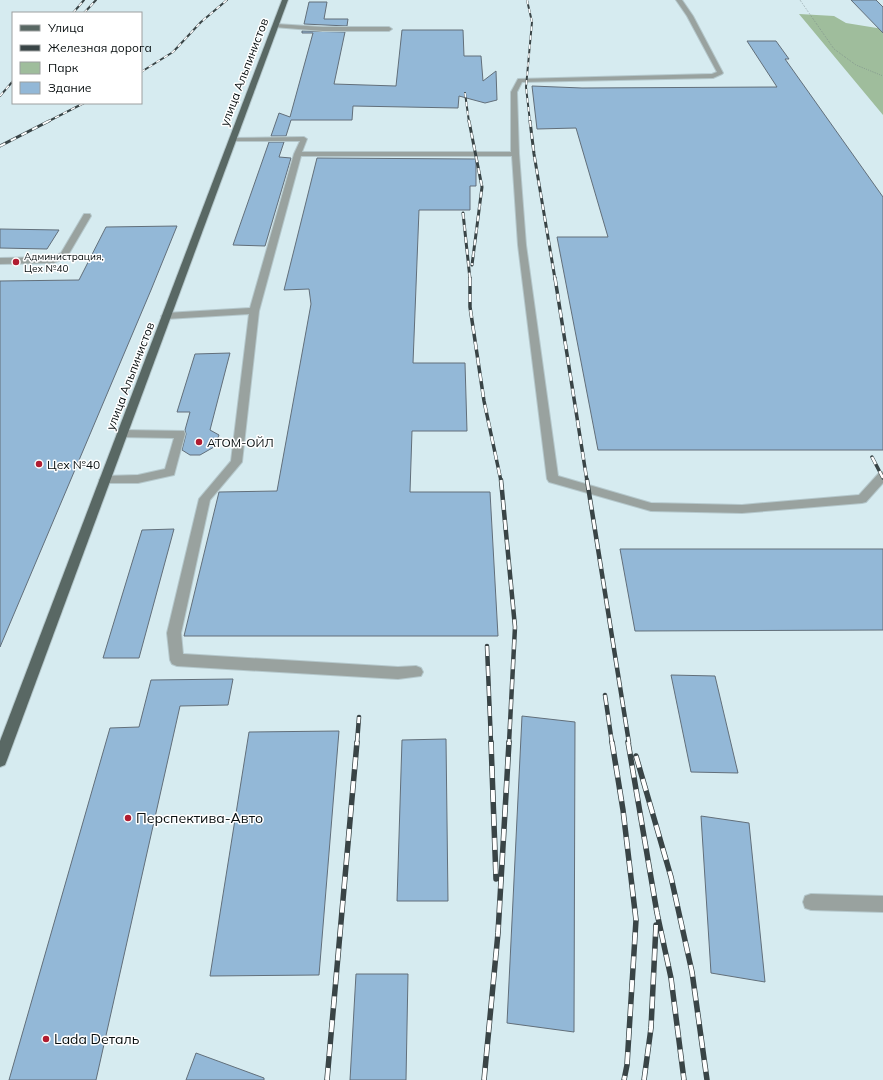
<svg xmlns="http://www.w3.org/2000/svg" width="883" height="1080" font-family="Mulish,sans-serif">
  <rect width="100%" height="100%" fill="#d6ebf0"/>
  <path fill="#9fbd9c" d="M799,14L834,16L846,23L883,29V115Z"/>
  <path fill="#93b8d7" stroke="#626f7a" d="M851,0H876L883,7V33Z
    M309,2H327L324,19H348L347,26L304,24Z
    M402,30H463L464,56H481L483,81L496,71L497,100L485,103L459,96L458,108L353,106L352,120H291L286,136H271L279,113L290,117L313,33H302V31L345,32L334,84L396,86Z
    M747,41H776L789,59H785L883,197V450H598L557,237H608L576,128L537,129L532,86L582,88L777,87Z
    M269,142H284L279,157L291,158L265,246L233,245Z
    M317,158L476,159V186H470V210H419L413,363H465L467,431H412L410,492H490L498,636H184L219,492L277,491L311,304L309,289L284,290Z
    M177,226L151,290L0,647V281L79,280L106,227Z
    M0,229L59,230L47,249L0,248Z
    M230,353L210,430L219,435L214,447L200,455H190L182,450L186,434L185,430L190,412H177L195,354Z
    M174,529L139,658H103L142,530Z
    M620,549H883V630L635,631Z
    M671,675L715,676L738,773L691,772Z
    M233,679L228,705L180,706L96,1080H9L110,728L139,727L151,680Z
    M522,716L575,722L574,1032L507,1023Z
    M339,731L319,975L210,976L249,732Z
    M446,739L448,901H397L402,740Z
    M701,816L749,823L765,982L711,973Z
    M356,974H408L406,1080H350Z
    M196,1053L264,1078V1080H186Z"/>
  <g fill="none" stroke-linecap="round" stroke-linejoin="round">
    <defs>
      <path id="minor" d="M676,0H682L693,16L723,73L722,74L713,78L522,82L517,92L519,154L526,245L558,476L651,503L742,505L859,495L879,473L883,472V483L866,502L862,503L742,513L651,511L549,482L547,479L518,245L512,156H301L259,311L242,462L210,500L181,633L183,654L398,667L416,666L421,668L423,672L421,676L398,679L177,666L172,664L170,660L167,633L199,499L231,461L249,314L166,319L161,316L166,313L250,308L294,154L300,141H233L231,140V138L304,137L307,139L302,152H511V92L518,79L712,74L717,72L687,16Z
        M276,24L323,27H389L392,29L389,31H323L274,27V25Z
        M84,214H90L91,216L67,257L54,263L0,264V258L52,257L61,253Z
        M122,430L184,431L185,434L174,475L138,483H101L99,480L101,477L105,476L138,475L165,469L174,438L118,437L117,434L118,431Z
        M811,894L883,896V912L811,910L805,908L803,902L805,896Z"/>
      <path id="major" d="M282,0H288L7,760L5,765L0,767V741Z"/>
    </defs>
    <use href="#minor" stroke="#b5c8cc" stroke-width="2"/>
    <use href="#major" stroke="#b5c8cc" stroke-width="2"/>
    <path stroke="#758387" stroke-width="1" stroke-dasharray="0.5 1.5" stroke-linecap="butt" d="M800,0L834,49L856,65L883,76"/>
    <use href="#minor" fill="#99a29f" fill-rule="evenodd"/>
    <use href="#major" fill="#596864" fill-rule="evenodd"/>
    <defs>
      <path id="rail-far4" d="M527,0L532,22L526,87L530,122
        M73,13L84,0
        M84,13L96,0
        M141,72L173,52L201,22L227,0
        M465,93L469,122
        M0,96L13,81
        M47,122L84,103"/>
      <path id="rail-far3" d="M469,121L482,187L472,265
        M530,121L534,154L555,279
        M0,146L49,121
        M463,213L470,279"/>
      <path id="rail-far2" d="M470,278V307L484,401L501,481
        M555,278L587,481
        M872,457L883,478"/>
      <path id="rail-far1" d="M501,480L515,627L509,743
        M587,480L629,743
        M487,646L491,743
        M605,695L612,743
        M357,743L359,717"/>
      <path id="rail" d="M491,742L496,879
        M612,742L623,810L636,920L627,1065L624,1080
        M628,742L657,913L671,978L684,1080
        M636,756L671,877L692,972L707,1080
        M327,1080L357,742
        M484,1080L498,933L509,742
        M644,1080L651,1028L656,925"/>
    </defs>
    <use href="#rail-far4" stroke="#394446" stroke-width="2"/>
    <use href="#rail-far3" stroke="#394446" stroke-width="3"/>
    <use href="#rail-far2" stroke="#394446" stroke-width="3.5"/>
    <use href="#rail-far1" stroke="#394446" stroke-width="4.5"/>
    <use href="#rail" stroke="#394446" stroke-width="5.5"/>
    <use href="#rail-far4" stroke="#fff" stroke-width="1.5" stroke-dasharray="4.5" stroke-linecap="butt"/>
    <use href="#rail-far3" stroke="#fff" stroke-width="2" stroke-dasharray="6" stroke-linecap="butt"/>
    <use href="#rail-far2" stroke="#fff" stroke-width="2.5" stroke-dasharray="8" stroke-linecap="butt"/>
    <use href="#rail-far1" stroke="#fff" stroke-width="3" stroke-dasharray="10" stroke-linecap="butt"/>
    <use href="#rail" stroke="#fff" stroke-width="4" stroke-dasharray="12" stroke-linecap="butt"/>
  </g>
  <g fill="#b01c31" stroke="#fff" stroke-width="1.5">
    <circle cx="16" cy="262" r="4"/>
    <circle cx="199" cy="442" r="4"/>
    <circle cx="39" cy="464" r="4"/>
    <circle cx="128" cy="818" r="4"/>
    <circle cx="46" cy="1039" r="4"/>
  </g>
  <g text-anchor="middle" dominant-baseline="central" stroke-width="3" stroke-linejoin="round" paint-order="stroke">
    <g font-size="10" fill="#070e0f" stroke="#fff" text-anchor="start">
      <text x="24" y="256">Администрация,<tspan x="24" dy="12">Цех №40</tspan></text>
    </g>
    <g font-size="12" fill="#070e0f" stroke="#fff">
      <text transform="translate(244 72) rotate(-69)">улица Альпинистов</text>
      <text transform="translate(130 376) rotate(-69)">улица Альпинистов</text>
    </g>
    <g font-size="12" fill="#070e0f" stroke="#fff" text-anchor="start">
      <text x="207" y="442">АТОМ-ОЙЛ</text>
      <text x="47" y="464">Цех №40</text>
    </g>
    <g font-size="14" fill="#070e0f" stroke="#fff" text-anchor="start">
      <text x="136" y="818">Перспектива-Авто</text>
      <text x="54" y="1039">Lada Dеталь</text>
    </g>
  </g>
  <rect x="12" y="12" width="130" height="92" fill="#ffffff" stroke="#9c9f9f"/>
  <rect x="20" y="25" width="20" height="6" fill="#596864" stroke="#9c9f9f"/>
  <text x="48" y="32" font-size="12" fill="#070e0f">Улица</text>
  <rect x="20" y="45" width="20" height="6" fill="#394446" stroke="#9c9f9f"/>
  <text x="48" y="52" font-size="12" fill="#070e0f">Железная дорога</text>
  <rect x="20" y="62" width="20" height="12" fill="#9fbd9c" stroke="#9c9f9f"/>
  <text x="48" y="72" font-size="12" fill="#070e0f">Парк</text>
  <rect x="20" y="82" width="20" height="12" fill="#93b8d7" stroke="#9c9f9f"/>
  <text x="48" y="92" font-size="12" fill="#070e0f">Здание</text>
</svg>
